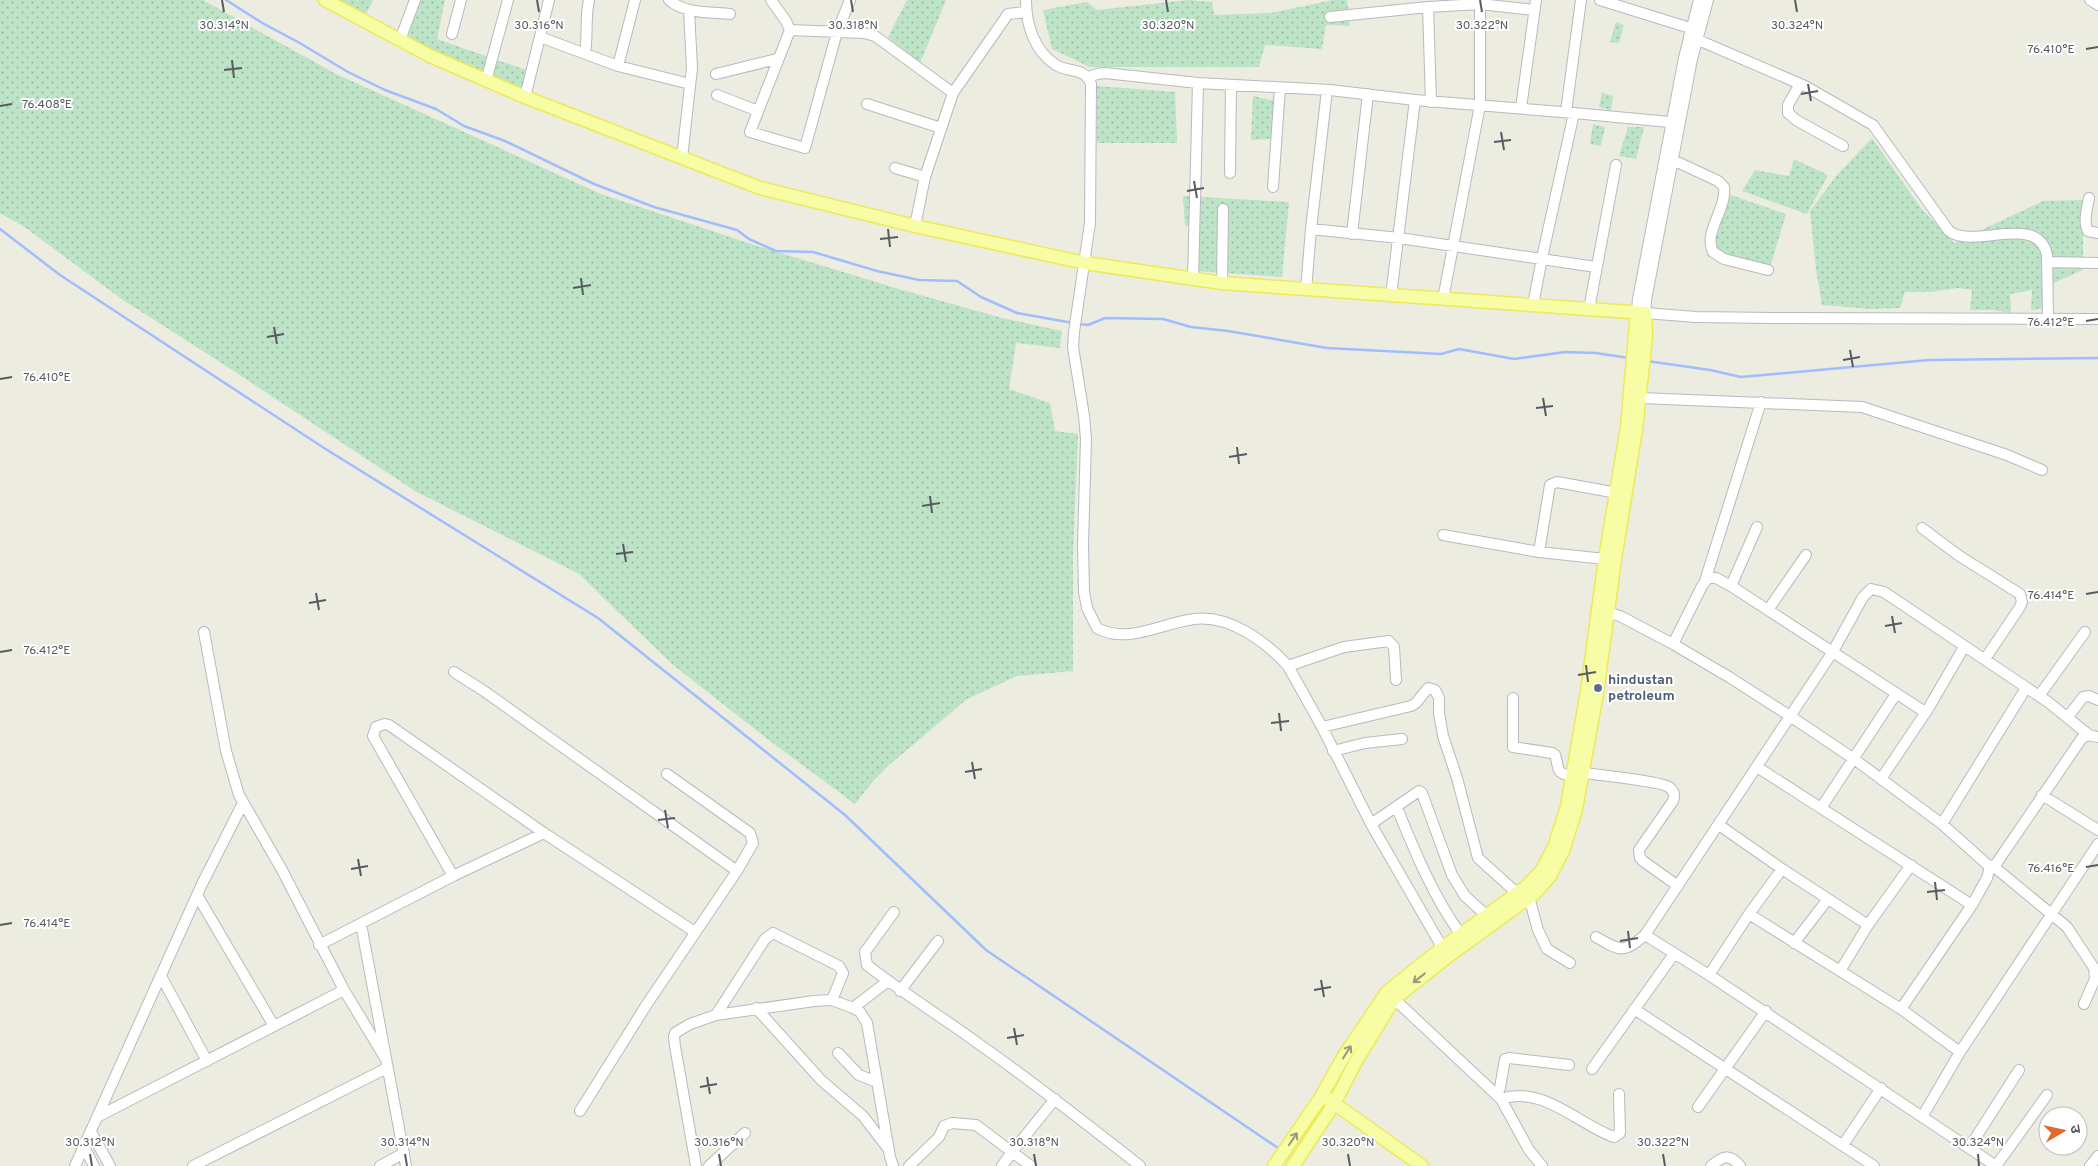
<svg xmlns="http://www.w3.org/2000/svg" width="2098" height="1166" font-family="Overpass,'Noto Sans Devanagari',sans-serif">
  <defs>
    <pattern id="grass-dots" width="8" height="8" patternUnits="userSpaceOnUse" patternTransform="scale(1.25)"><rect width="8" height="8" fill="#bde4c7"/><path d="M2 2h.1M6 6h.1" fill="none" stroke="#9dbca5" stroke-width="1.8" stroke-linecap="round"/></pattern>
  </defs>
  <rect width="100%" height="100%" fill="#ecece1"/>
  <path fill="url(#grass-dots)" d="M0,0H203L336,74L601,194L751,244L899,289L1002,318L1062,331L1060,348L1016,343L1009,389L1050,403L1055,431L1078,434L1073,553V671L1017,676L967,699L888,766L873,781L855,804L770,741L672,664L579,574L415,491L220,362L123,300L23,226L0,213Z
    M339,0H373L365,16Z
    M420,0H445L437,39L529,71L521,90L406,42Z
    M907,0H946L920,63L888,37Z
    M1188,0L1212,2L1214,15L1271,13L1333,0H1347L1350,26L1326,25L1322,49L1265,45L1259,67H1090L1052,49L1043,10L1087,2L1097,10Z
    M1616,22L1624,25L1619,43L1610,42Z
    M1097,86L1175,92L1177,143H1097Z
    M1602,93L1613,96L1611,110L1599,107Z
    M1253,96L1274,101L1271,139L1251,140Z
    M1593,124L1605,127L1601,146L1590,144Z
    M1628,127H1644L1636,159L1619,156Z
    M1872,138L1920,207L1954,243L2043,201L2083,200V270L2049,285L2047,308L2031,310L2032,290L2010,294L2011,313L1993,310H1970L1972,290L1958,288L1930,292H1905L1900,308L1871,309L1822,305L1816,269L1810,211L1837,175Z
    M1794,159L1828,175L1807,214L1742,191L1755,170L1789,176Z
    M1725,193L1786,214L1768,274L1707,256Z
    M1183,196L1289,202L1282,277L1196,271V225L1185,226Z"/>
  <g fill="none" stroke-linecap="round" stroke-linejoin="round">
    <path stroke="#a0befd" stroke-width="2.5" d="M226,0L264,24L298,42L348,72L385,90L436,109L464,126L505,141L594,184L654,207L737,230L749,239L776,251L813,252L877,271L919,280L957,281L981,297L1017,313L1073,323
      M0,229L60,275L324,448L598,618L845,815L986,950L1281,1150
      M1079,324L1088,325L1105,318L1163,319L1191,327L1228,331L1327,348L1441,354L1459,349L1514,359L1565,352L1596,353L1629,358
      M1647,361L1710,370L1741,377L1929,360L2098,358"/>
    <defs>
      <path id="minor" d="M669,0C685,14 711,12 730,14
        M771,0L786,21L790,30L750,132L805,148L837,32L850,0
        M1026,0C1026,24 1034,51 1056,65C1069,73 1085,67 1091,84L1090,223L1074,332L1073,347L1084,416L1086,439L1083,545L1084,592L1087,608L1097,628C1128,645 1162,623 1194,619C1230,615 1265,641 1288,666L1322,727L1371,824L1446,954
        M1600,0L1690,28
        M1708,0L1692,59L1646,300L1645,313L1696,317L1772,318L2098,319
        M2090,0L2098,5
        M1428,7L1431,102
        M1330,17L1428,7L1480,4L1534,10
        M790,30L864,33L875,36L953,93
        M452,34L461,0
        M1689,36L1805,86L1873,125L1949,231C1974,250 2038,212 2047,255L2048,318
        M540,37L618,66L690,84
        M400,40L415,0
        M585,53C588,36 585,18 589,0
        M618,66L635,0
        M716,74L777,59
        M1089,77L1097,74L1105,73L1198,83L1330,90L1415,100L1574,113L1680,123
        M486,81L508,0
        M1800,84L1788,105V113L1796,120L1843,146
        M717,95L758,111
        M525,97L549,0
        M867,104L941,128
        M1521,108L1536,0
        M1566,112L1581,0
        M682,158L692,68L689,10
        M1673,160L1718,181L1724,187C1727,209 1703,232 1713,252L1724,259L1768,270
        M895,168L925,177
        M1230,173L1231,85
        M1273,187L1280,88
        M2089,198C2087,209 2083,221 2088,231L2098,233
        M915,226L925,177L953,93L1008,14L1026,12
        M1311,229L1399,238L1596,267
        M1352,234L1368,94
        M2047,262L2098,263
        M1193,279L1198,83
        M1222,283L1223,209
        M1306,290L1311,229L1327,90
        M1391,296L1415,100
        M1443,299L1480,105V4
        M1533,305L1542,258L1574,113
        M1589,309L1616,165
        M1637,312L1638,299L1684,58L1699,0
        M1640,398L1862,407L2007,455L2042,470
        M1922,528L1958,555L2020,594L2022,602L2020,607L1985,659
        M1443,535L1539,552L1605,559
        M1539,552L1550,485L1557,482L1617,493
        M1705,581L1761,402
        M1731,586L1757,527
        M1768,610L1806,555
        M1602,611L1620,616L1673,644L1729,677L1790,716L1854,759L1942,824L1990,867L1996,864L2082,738L2089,735
        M204,632L226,751L239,795L282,870L344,990L385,1058
        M1673,644L1702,586L1708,578H1716L1731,586L1925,712
        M1288,666L1344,647L1389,641L1394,647L1396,680
        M454,672L484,691L737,871
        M2039,696L2085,632
        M1513,698V747L1552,753L1555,755C1560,770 1554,772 1573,777
        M2068,717L2083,697L2089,696L2098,700
        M1322,727L1411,706L1416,703L1428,688L1435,690L1439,698V713L1443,736L1457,778L1478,858L1518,894
        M1333,751L1365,743L1402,739
        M1757,767L1972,905
        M1584,773C1599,775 1660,781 1669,787C1674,791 1675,796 1673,801L1639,850L1640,858L1643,861L1678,886
        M1881,779L1928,709L1964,647
        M2042,795L2098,830
        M1397,808C1415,852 1433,896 1461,935
        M1821,808L1896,694
        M1371,824L1419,791L1422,793L1452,875L1465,896L1487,916
        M1942,824L2026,688
        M1719,825L1782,869L1749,914L1709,975L1969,1148L2019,1070
        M1993,866L2067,927L2094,968L2095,979L2084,1004
        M1782,869L1868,925
        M453,876L373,736L376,727L385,724L389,725L544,833L695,932
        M197,895L274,1026
        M1529,897L1538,930L1547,949L1570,963
        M894,912L865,952L867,965C903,993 942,1017 979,1044C1034,1083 1087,1124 1140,1166
        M1749,914L1901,1009
        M361,924L406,1166
        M1645,935L1709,975
        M1596,937C1620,951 1623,954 1645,935L1832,653L1863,597L1871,589L1884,592L2048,702L2089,735L2098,737
        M1794,943L1828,899
        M319,945L453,876L544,833
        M1840,971L1868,925L1911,865
        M161,976L207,1061
        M900,991L938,941
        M1390,995L1501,1099L1529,1150L1542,1166
        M756,1008L821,1080L863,1116L887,1147
        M853,1008L888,981
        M1634,1009L1874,1166
        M716,1015L765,939L773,933L839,966L843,973L832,1000
        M1960,1052L2098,844
        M838,1053L859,1075L877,1082
        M1592,1069L1674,954
        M1497,1095L1500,1088L1505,1059L1509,1058L1569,1065
        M1501,1099C1544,1085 1577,1124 1614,1137L1620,1133L1619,1094
        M1698,1107L1766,1011
        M580,1111L647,1004L737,871L753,843L750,833L667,774
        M99,1116L344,990
        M1922,1117L1960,1052L1901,1009L1972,905L1987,878L1990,867
        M91,1132L110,1166
        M1843,1145L1881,1088
        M84,1147L94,1166
        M1969,1148L1996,1166L2047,1095
        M75,1166L202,884L243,803
        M193,1166L387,1068
        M380,1166L404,1153
        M696,1166L675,1046L674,1037L675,1033L690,1024L716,1015L814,1001L832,1000L853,1008L860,1012L867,1023L890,1157L893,1166
        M709,1166L745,1133
        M909,1166L939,1137L944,1126L952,1123L976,1125L1012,1152L1002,1166
        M1031,1166L1012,1152L1055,1099
        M1711,1166C1723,1156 1729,1153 1740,1166
        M2090,1166L2098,1156"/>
      <path id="major" d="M325,0L430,56L525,97L760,188L915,226L1085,263L1222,283L1645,313L1646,337L1636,429L1615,559L1597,693L1576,809L1563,851L1550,876L1534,894L1447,957L1394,999L1355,1063L1334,1104L1293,1166
        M1328,1099L1422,1166
        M1274,1166L1319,1100L1344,1056L1387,992L1442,948L1527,886L1542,870L1554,847L1567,807L1587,691L1605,559L1627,427L1637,312"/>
    </defs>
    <use href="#minor" stroke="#b9b9c0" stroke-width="12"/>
    <use href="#major" stroke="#eee958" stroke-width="15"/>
    <use href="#minor" stroke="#fff" stroke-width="10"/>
    <use href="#major" stroke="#f6fda5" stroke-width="12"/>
  </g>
  <defs><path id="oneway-shaft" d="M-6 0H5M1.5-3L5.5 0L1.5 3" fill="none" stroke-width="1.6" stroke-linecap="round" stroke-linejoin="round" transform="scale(1.25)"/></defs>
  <g stroke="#989c7d">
    <use href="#oneway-shaft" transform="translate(1419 978) rotate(142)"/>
    <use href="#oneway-shaft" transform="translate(1347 1052) rotate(-58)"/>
    <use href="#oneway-shaft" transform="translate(1293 1139) rotate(-56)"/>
  </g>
  <path fill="none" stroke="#595b62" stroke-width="2" d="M222,0L224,12M537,0L539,12M851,0L853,12M1166,0L1168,12M1480,0L1482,12M1795,0L1797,12M2086,49L2098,47M232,60L234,78M224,70L242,68M1808,84L1811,101M1801,94L1818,91M0,106L12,104M1501,132L1504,150M1494,142L1511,140M1194,181L1197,198M1187,191L1204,188M888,229L890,247M880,239L898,237M581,278L583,295M573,288L591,285M2086,321L2098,319M274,327L277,344M267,337L284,334M1850,350L1853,367M1843,360L1860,357M0,379L12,377M1543,398L1546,416M1536,408L1553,406M1237,447L1239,464M1229,457L1247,454M930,496L932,513M922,506L940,503M623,544L626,562M616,554L633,552M316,593L319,610M2086,594L2098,592M309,603L326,600M1892,616L1895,633M1885,626L1902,623M0,652L12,650M1586,665L1588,682M1578,675L1596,672M1279,713L1281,731M1271,723L1289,721M972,762L975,779M965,772L982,769M665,810L668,828M658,820L675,818M358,859L361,876M2086,867L2098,865M351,869L368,866M1935,882L1937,900M1927,892L1945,890M0,925L12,923M1628,931L1630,948M1620,941L1638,938M1321,980L1324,997M1314,990L1331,987M1014,1028L1017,1045M1007,1038L1024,1035M707,1077L710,1094M700,1087L717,1084M90,1154L92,1166M405,1154L407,1166M719,1154L721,1166M1034,1154L1036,1166M1348,1154L1350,1166M1663,1154L1665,1166M1978,1154L1979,1166"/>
  <circle fill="#5c6f8a" stroke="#fff" stroke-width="2" cx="1598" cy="688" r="5"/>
  <g text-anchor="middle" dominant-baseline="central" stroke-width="4" stroke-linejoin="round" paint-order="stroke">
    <g font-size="14" font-weight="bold" fill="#4e5e75" stroke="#fff" text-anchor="start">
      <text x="1608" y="680">hindustan<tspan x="1608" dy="16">petroleum</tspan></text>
    </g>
  </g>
  <g font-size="12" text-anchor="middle" fill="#595b62" stroke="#fff" stroke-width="4" stroke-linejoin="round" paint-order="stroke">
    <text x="224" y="29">30.314°N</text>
    <text x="539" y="29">30.316°N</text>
    <text x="853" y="29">30.318°N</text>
    <text x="1168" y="29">30.320°N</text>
    <text x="1482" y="29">30.322°N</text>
    <text x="1797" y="29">30.324°N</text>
    <text x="2051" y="53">76.410°E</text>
    <text x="47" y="108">76.408°E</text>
    <text x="2051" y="326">76.412°E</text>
    <text x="47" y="381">76.410°E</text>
    <text x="2051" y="599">76.414°E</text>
    <text x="47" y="654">76.412°E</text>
    <text x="2051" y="872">76.416°E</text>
    <text x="47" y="927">76.414°E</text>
    <text x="90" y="1146">30.312°N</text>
    <text x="405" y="1146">30.314°N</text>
    <text x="719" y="1146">30.316°N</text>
    <text x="1034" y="1146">30.318°N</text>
    <text x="1348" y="1146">30.320°N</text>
    <text x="1663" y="1146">30.322°N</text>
    <text x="1978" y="1146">30.324°N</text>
  </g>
  <g transform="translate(2063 1131) rotate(81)"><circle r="24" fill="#ffffff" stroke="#bdbdc0"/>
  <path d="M0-4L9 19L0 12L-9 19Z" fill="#e5692e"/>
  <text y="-8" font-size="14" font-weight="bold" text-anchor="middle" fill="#595b62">उ</text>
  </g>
</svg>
